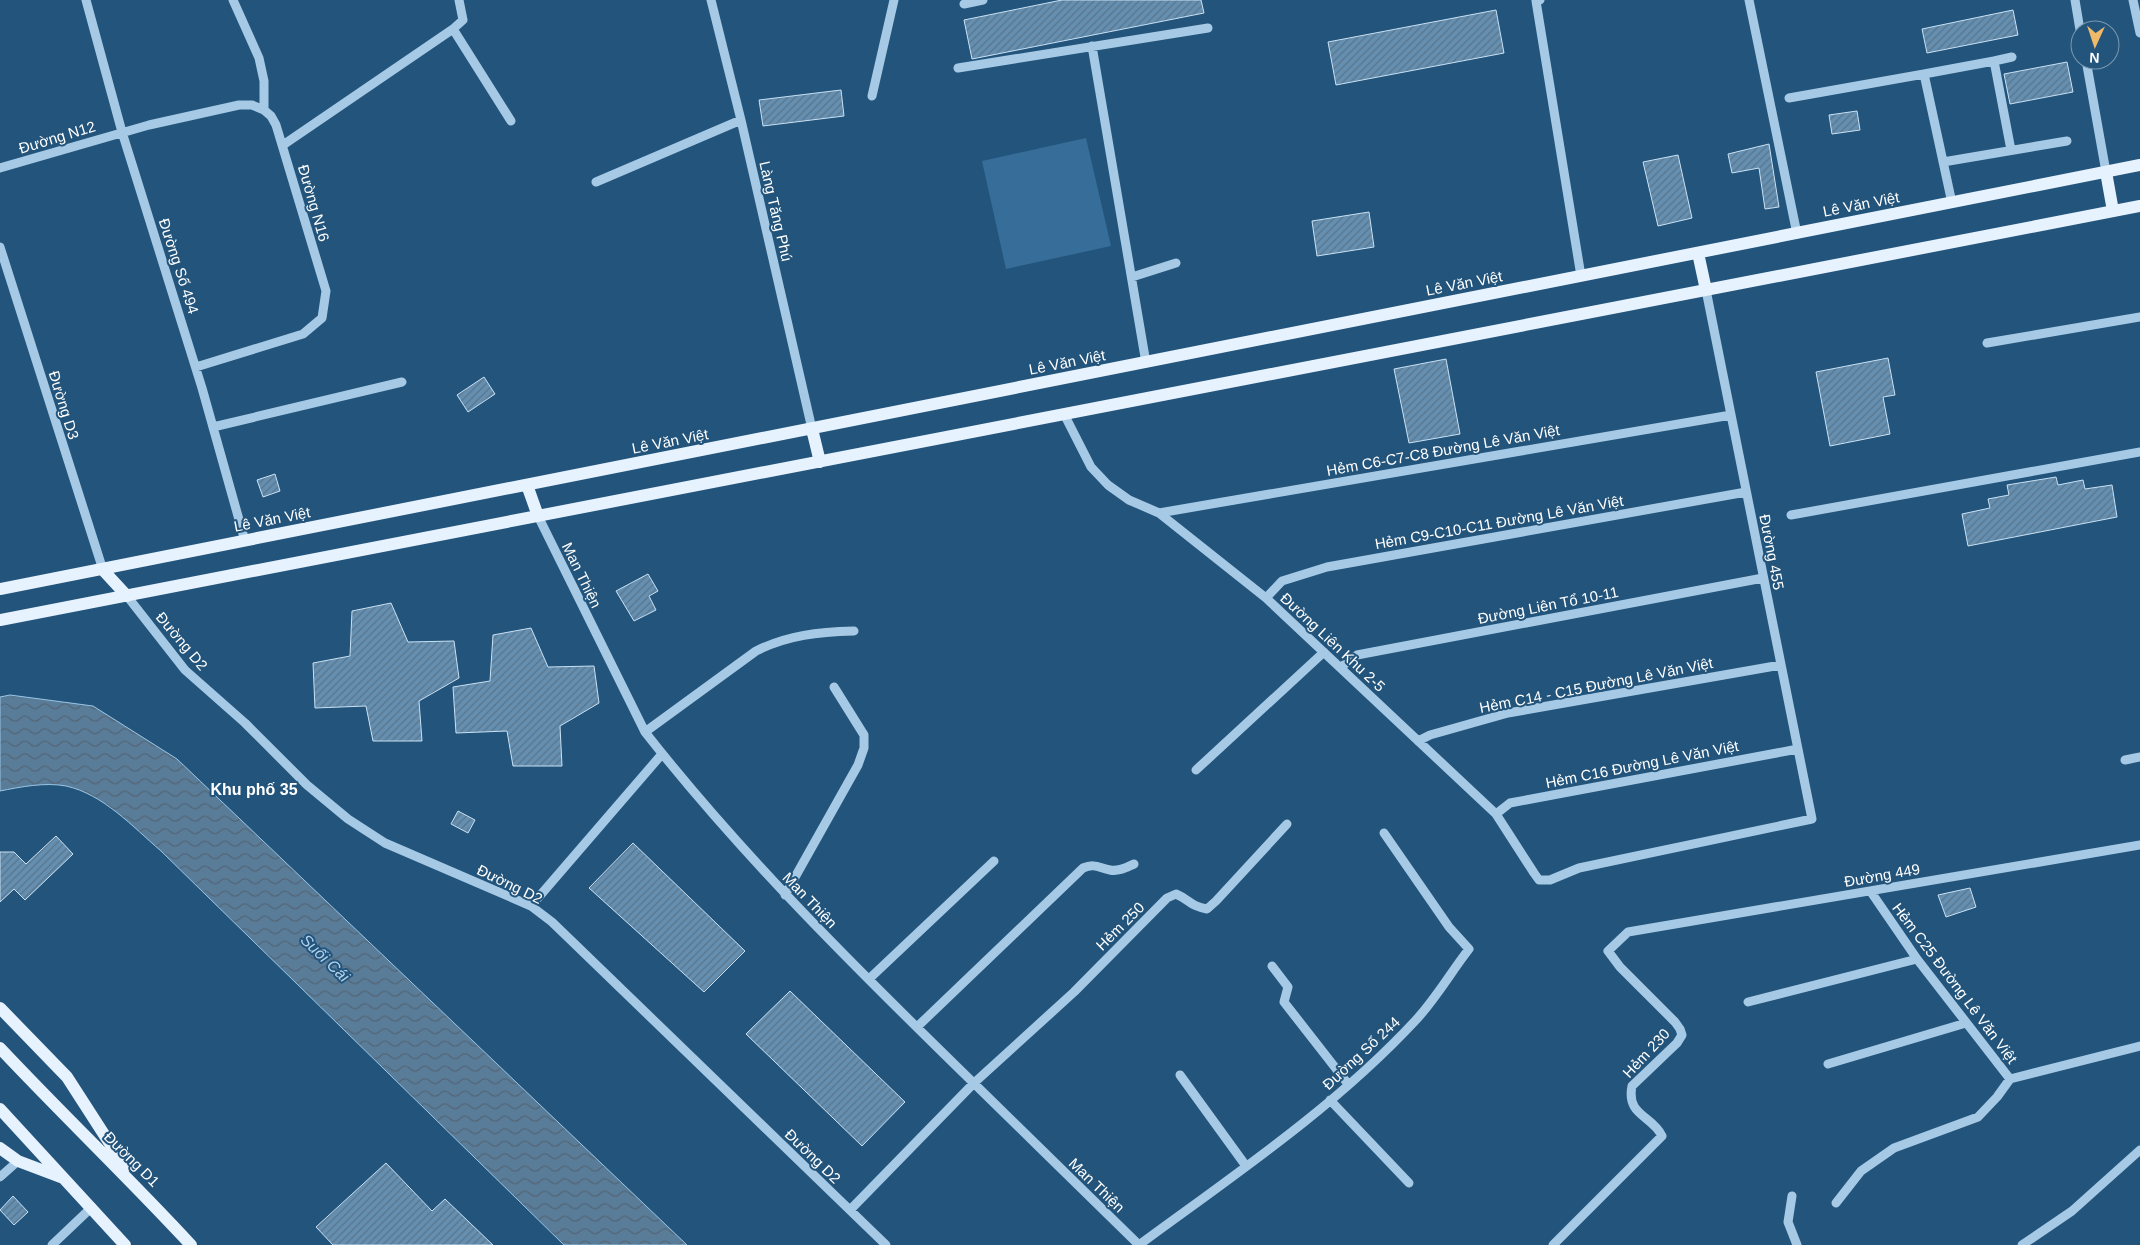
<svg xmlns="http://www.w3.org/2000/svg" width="2140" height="1245" font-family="Helvetica,sans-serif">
  <defs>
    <pattern id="water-waves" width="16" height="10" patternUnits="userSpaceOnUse" patternTransform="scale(1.25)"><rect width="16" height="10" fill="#597c99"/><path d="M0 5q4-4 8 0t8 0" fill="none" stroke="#536676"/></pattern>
    <pattern id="building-hatch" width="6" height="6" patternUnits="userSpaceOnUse" patternTransform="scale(1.25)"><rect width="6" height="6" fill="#648fb1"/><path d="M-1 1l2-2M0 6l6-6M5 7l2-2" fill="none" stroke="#5a7489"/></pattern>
  </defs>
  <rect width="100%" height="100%" fill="#23547b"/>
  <path fill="#366e99" d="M1086,138L1111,246L1006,269L982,161Z"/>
  <path fill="url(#water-waves)" stroke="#9ac6e6" d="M10,695L93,706L177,759L687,1245H564L161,851C133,827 103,794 66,786C45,782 20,787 0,791V697Z"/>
  <path fill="url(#building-hatch)" stroke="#c9e1f4" d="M1062,0H1201L1204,13L972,59L964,20Z
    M1496,10L1504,53L1336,85L1328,42Z
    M2013,10L2018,35L1927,53L1922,29Z
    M2067,62L2073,92L2010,104L2004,74Z
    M841,90L844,116L763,126L759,100Z
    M1857,111L1860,130L1832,134L1829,115Z
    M1769,144L1779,207L1765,209L1759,168L1732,173L1728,154Z
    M1678,155L1692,218L1658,226L1643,162Z
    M1369,212L1374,247L1317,256L1312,221Z
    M1888,358L1895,395L1883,397L1890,434L1830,446L1816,372Z
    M1446,359L1460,434L1409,443L1394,369Z
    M484,377L495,394L468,412L457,395Z
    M275,474L280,491L263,497L257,480Z
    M2056,477L2058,485L2083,480L2085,489L2112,485L2117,517L1968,546L1962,514L1990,508L1988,499L2009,495L2007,485Z
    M648,574L658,591L649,596L656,610L634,621L616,591Z
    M391,603L408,642L454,641L459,678L419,701L422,741H373L366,706L315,708L313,663L350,656L352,611Z
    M531,628L548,667L594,666L599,703L560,726L562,766H513L507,731L456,733L453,687L490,681L493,635Z
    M458,811L475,820L468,833L451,824Z
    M56,836L73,854L25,900L14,889L0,902V852H14L26,864Z
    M633,843L745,951L704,992L589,888Z
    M1970,888L1976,907L1946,917L1938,895Z
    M790,991L905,1102L862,1146L746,1034Z
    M386,1163L432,1211L445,1199L493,1245H333L316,1227Z
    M13,1196L28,1212L14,1225L0,1210Z"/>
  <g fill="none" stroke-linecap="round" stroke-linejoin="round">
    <path stroke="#a6cae5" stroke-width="9" d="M86,0L122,132L202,388L245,541
      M233,0L259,58L264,81V110
      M711,0L741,120L812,429
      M1540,0L1536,1L1581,276
      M1749,0L1797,234
      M2075,0L2080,30
      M2133,0L2140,33
      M964,4L983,0
      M453,29L511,121
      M1092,46L1146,363
      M2086,60L2106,172
      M1994,61L2012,57
      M958,68L1208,28
      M1924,74L1994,61L2011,150
      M872,96L894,0
      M1789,98L1924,74L1952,203
      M283,145L453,29L463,20L459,0
      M1943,162L2067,141
      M0,168L149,125L239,105H252L264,110L271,116L276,125L326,291L322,318L303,334L196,367
      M596,182L741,120
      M0,247L103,570
      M1132,277L1176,263
      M1987,343L2140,317
      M1064,414L1091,467L1108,485L1129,500L1159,513L1266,598L1496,814L1534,873L1539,880H1550L1579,868L1812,819L1706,290
      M213,427L402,382
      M1159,513L1731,415
      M1791,515L2140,452
      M538,516L645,732C736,848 840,952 945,1055C1010,1118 1074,1182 1139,1245
      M127,596L185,670L245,723L307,785L348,819L385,843L531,906L552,922L886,1245
      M1266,598L1282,581L1327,567L1746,492
      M1341,667L1357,655L1763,578
      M645,732L756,651C788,635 819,632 854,631
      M1418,741L1430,735L1508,713L1781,665
      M2125,760L2140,757
      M1196,770L1324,652
      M1496,814L1510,803L1798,749
      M1871,892L1917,959L2010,1079L2140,1046
      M785,895L858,765L864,748V735L834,687
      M531,906L662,754
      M1272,966L1288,987L1284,1002L1348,1084
      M869,979L994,861
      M1748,1002L1917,959
      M917,1027L1083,868C1095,863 1099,868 1110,870C1119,872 1127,867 1134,864
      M1828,1064L1966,1023
      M1180,1075L1246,1166
      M1330,1100L1409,1183
      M0,1177L18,1161
      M1792,1196L1788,1222L1797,1245
      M1836,1203L1861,1171L1894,1148L1978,1117L1997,1097L2010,1079
      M850,1210L974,1083L1074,992L1167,898L1176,894C1190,900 1190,906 1207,909L1216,901L1287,824
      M52,1245L92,1207
      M1139,1245C1234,1175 1334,1108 1415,1021C1435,1000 1451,972 1469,949L1449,927L1384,833
      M1553,1245L1662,1136C1652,1115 1626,1116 1632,1086L1677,1043L1682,1035L1680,1029L1675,1022L1620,967L1608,951L1628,932L2140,845
      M2022,1245L2072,1211L2140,1150"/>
    <path stroke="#e6f2fd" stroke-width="12" d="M2106,172L2113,211
      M1698,253L1706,290
      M812,429L820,462
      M527,485L538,516
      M103,570L127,596
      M0,589L2140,165
      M0,620L2140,206
      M0,1008L67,1077L125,1167
      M0,1048C63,1115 129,1178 191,1245
      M0,1109L125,1245
      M0,1148L18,1161L63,1178"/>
  </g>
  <g text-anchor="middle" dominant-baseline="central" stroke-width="4" stroke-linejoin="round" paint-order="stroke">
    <g font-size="15" fill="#fff" stroke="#23547b">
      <text transform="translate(57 137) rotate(-17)">Đường N12</text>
      <text transform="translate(314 203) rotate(74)">Đường N16</text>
      <text transform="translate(1861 204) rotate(-11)">Lê Văn Việt</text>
      <text transform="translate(776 211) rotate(77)">Làng Tăng Phú</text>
      <text transform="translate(179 266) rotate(72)">Đường Số 494</text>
      <text transform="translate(1464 283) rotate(-11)">Lê Văn Việt</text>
      <text transform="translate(1067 362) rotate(-11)">Lê Văn Việt</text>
      <text transform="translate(64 405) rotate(73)">Đường D3</text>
      <text transform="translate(670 441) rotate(-11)">Lê Văn Việt</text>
      <text transform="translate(1443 450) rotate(-10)">Hẻm C6-C7-C8 Đường Lê Văn Việt</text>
      <text transform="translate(272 519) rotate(-11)">Lê Văn Việt</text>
      <text transform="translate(1499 522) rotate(-10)">Hẻm C9-C10-C11 Đường Lê Văn Việt</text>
      <text transform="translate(1772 552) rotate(79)">Đường 455</text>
      <text transform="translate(582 575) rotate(64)">Man Thiện</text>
      <text transform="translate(1548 605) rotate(-11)">Đường Liên Tổ 10-11</text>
      <text transform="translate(182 641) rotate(50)">Đường D2</text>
      <text transform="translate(1333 642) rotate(43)">Đường Liên Khu 2-5</text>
      <text transform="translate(1596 685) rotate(-11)">Hẻm C14 - C15 Đường Lê Văn Việt</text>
      <text transform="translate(1642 764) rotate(-11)">Hẻm C16 Đường Lê Văn Việt</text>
      <text transform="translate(1882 875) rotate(-10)">Đường 449</text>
      <text transform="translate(510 884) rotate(26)">Đường D2</text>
      <text transform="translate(810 900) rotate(46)">Man Thiện</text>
      <text transform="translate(1120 926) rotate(-45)">Hẻm 250</text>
      <text transform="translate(1955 983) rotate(53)">Hẻm C25 Đường Lê Văn Việt</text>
      <text transform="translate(1361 1053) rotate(-43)">Đường Số 244</text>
      <text transform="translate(1646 1053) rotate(-47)">Hẻm 230</text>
      <text transform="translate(813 1156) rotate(44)">Đường D2</text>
      <text transform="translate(132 1159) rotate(45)">Đường D1</text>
      <text transform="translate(1097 1185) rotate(44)">Man Thiện</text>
    </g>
    <g font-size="16" font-weight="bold" fill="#fff" stroke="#23547b">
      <text x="254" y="789">Khu phố 35</text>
    </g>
    <g font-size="16" font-style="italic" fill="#b1d3ed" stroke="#23547b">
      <text transform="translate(325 958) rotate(44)">Suối Cái</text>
    </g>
  </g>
  <g transform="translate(2095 45) rotate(183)"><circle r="24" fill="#23547b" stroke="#7b98b0"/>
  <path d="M0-4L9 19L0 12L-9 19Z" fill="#f0b969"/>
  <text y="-8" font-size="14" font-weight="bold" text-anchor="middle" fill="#ffffff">N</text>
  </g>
</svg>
